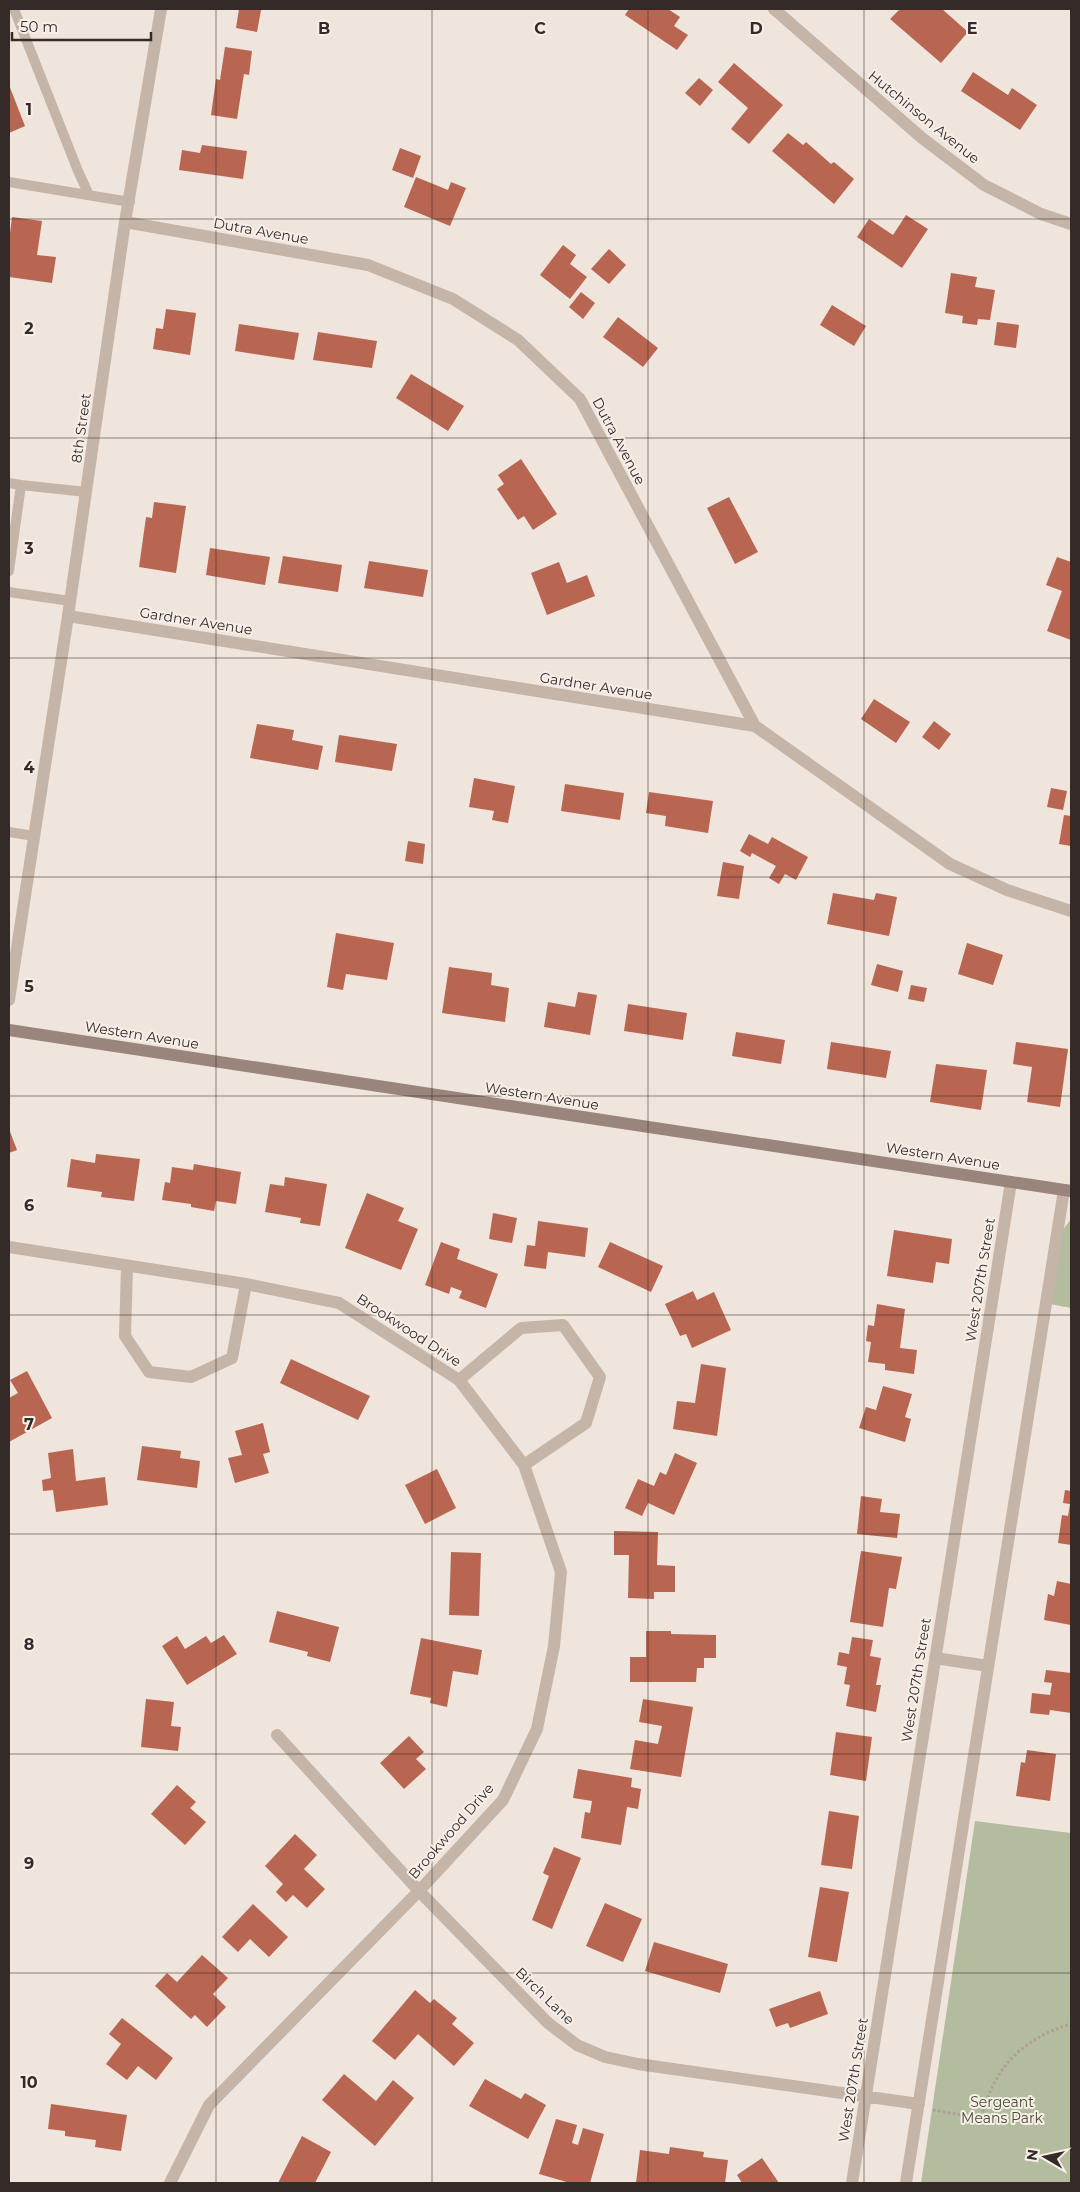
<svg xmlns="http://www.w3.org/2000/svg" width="1080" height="2192" font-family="Montserrat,sans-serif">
  <rect width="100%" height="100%" fill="#efe5dc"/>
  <path fill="#b3bc9e" d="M1071,1219V1308L1050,1304L1062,1231Z
    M975,1821L1071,1833V2183H921Z"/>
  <path fill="#b86651" d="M239,9L261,10L257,32L236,28Z
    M629,9H668L680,17L674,26L688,35L677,50L625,15Z
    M900,9H942L968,32L941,63L890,19Z
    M225,47L252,51L249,75L244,74L237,119L211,115L216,79L220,80Z
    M734,63L783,105L749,144L731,129L748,108L718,82Z
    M973,72L1008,95L1012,88L1037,105L1020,130L961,91Z
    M699,78L713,90L700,106L685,93Z
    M9,85L25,126L9,133Z
    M788,133L803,145L806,142L831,164L834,162L854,179L834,204L772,151Z
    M202,145L247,151L243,179L179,170L182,150L200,153Z
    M400,148L421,156L413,178L392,170Z
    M416,177L448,190L451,182L466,188L450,226L404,207Z
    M906,215L928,229L902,268L857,237L869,219L893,235Z
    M12,217L42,221L37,255L56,257L52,283L9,277V241Z
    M563,245L576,255L570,264L587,277L570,299L540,275Z
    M609,249L626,265L609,284L591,269Z
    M951,273L977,277L975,287L995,290L990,320L978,319L977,325L962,323L963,316L945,313Z
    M581,292L595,303L583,319L569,307Z
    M832,305L866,326L854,346L820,325Z
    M166,309L196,313L190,355L153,349L156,328L163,329Z
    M618,317L658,348L643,367L603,337Z
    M997,322L1019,325L1016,348L994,345Z
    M239,324L299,333L294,360L235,351Z
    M318,332L377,341L372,368L313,360Z
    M411,374L464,406L448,431L396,398Z
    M521,459L557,514L533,530L524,516L518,520L497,489L504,484L498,475Z
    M729,497L758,552L735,564L707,508Z
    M154,502L186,506L176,573L139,567L146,517L152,518Z
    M210,548L270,557L265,585L206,575Z
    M283,556L342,565L338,592L278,583Z
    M1057,557L1071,562V640L1047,631L1062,591L1046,585Z
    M369,561L428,570L423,597L364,588Z
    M559,562L567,583L587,575L595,596L547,615L531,573Z
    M874,699L910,722L896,743L861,719Z
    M934,721L951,734L939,750L922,737Z
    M257,724L294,730L292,740L323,746L318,770L250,758Z
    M339,735L397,744L392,771L335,762Z
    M474,778L515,786L508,823L492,820L494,811L469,807Z
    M565,784L624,793L620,820L561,811Z
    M1051,788L1067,791L1063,810L1047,807Z
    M649,792L713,801L708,833L665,826L666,816L646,813Z
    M1064,815L1071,816V846L1059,844Z
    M749,834L768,844L772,837L808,857L796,880L785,874L779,884L769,878L776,866L752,853L750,857L740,851Z
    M408,841L425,844L423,864L405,861Z
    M723,862L744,866L739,899L717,896Z
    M833,893L874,900L876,893L897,897L889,936L827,924Z
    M336,933L394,943L387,980L346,974L343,990L327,987Z
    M967,943L1003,955L993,985L958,974Z
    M877,964L903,971L898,992L871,985Z
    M449,967L492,973L491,985L509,988L505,1022L442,1013Z
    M911,985L927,988L924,1002L908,999Z
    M578,992L597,995L590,1035L544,1027L548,1002L575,1007Z
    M628,1004L687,1013L683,1040L624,1031Z
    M736,1032L785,1040L781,1064L732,1056Z
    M831,1042L891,1051L886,1078L827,1069Z
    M1016,1042L1068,1049L1060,1107L1027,1102L1032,1067L1013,1064Z
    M936,1064L987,1070L981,1110L930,1102Z
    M9,1129L17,1150L9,1153Z
    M96,1154L140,1159L134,1201L101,1197L102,1192L67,1187L71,1159L95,1163Z
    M194,1164L241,1172L236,1204L216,1201L214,1211L191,1207V1204L162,1200L165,1182L170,1183L172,1167L193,1170Z
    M285,1177L327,1184L320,1226L300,1223L301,1218L265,1212L270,1184L284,1186Z
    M367,1193L404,1208L398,1221L418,1229L401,1270L345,1248Z
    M493,1213L517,1218L512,1243L489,1239Z
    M538,1221L588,1228L585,1257L548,1252L546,1269L524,1266L527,1245L535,1246Z
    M894,1230L952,1239L949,1264L936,1262L933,1283L887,1276Z
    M441,1242L460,1249L457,1259L498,1274L486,1308L459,1298L462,1291L451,1287L449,1294L425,1285Z
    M610,1242L663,1266L651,1292L598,1267Z
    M693,1291L697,1300L714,1292L731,1330L692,1348L686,1334L680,1336L665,1304Z
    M877,1304L905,1309L900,1348L917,1350L914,1374L885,1370V1364L868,1362L871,1342L866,1341L868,1325L874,1326Z
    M291,1359L370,1396L358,1420L280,1383Z
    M701,1364L726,1368L717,1436L673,1429L677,1401L695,1403Z
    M27,1371L52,1418L9,1442V1398L18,1393L10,1380Z
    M883,1386L912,1394L905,1417L911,1419L905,1442L859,1428L866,1407L876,1410Z
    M263,1423L270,1452L263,1454L269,1473L235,1483L228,1458L242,1455L235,1431Z
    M142,1446L181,1451L180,1458L200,1461L197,1488L137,1480Z
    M73,1449L76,1481L105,1477L108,1505L56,1512L53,1490L43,1491L42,1480L51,1478L48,1453Z
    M675,1453L697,1463L674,1515L648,1503L642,1516L625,1508L638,1479L654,1486L660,1472L666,1475Z
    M437,1469L456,1508L425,1524L405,1485Z
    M1065,1490L1071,1491V1545L1058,1543L1062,1515L1068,1516L1070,1504L1063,1503Z
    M861,1496L882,1499L880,1512L900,1514L897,1538L857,1534Z
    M614,1531L658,1532L657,1565L675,1566V1592H654V1599L628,1598L629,1555H614Z
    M861,1551L902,1557L896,1589L889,1588L883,1627L850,1622Z
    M451,1552L481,1553L479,1616L449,1615Z
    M1057,1581L1071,1584V1625L1044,1620L1048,1594L1054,1596Z
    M277,1611L339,1627L330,1662L307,1656L308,1652L269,1642Z
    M646,1631H671V1634L716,1635V1658H704V1668H697L696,1682H630V1657H646Z
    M224,1635L237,1654L187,1685L162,1646L177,1636L185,1649L206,1636L211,1643Z
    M852,1637L873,1640L870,1656L881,1658L876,1685H881L876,1712L846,1706L850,1685L844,1684L847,1667L837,1665L839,1652L849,1654Z
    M421,1638L482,1650L478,1675L453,1671L447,1707L430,1703L431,1698L410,1694Z
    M1046,1670L1071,1673V1713L1050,1710L1049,1715L1030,1713L1032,1693L1050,1695L1052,1683L1044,1682Z
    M146,1699L174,1702L171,1726L181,1727L178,1751L141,1747Z
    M643,1699L693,1707L681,1777L630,1769L635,1740L658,1744L662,1726L639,1722Z
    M836,1732L872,1737L866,1781L830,1775Z
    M409,1736L424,1752L416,1759L426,1769L404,1789L380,1763Z
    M1027,1750L1056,1754L1050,1801L1016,1796L1021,1762L1025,1763Z
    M578,1769L632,1778L631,1787L641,1789L638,1809L627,1807L621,1845L581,1838L585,1812L590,1813L592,1801L573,1798Z
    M177,1785L196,1802L190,1808L206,1822L185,1845L151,1814Z
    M829,1811L859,1816L852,1869L821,1865Z
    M295,1834L317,1855L304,1869L325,1889L307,1908L293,1895L286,1902L276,1892L283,1884L265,1866Z
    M554,1847L581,1858L552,1929L532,1920L549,1876L543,1873Z
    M820,1887L849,1892L837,1962L808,1957Z
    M605,1903L642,1919L623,1962L586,1946Z
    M253,1904L288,1937L269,1957L250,1939L238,1952L222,1937Z
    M654,1942L728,1964L720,1993L645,1971Z
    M202,1955L228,1978L213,1994L226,2007L207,2027L195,2015L191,2019L155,1986L167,1973L177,1982Z
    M415,1990L430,2003L434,1999L457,2018L452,2024L474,2043L454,2066L418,2034L395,2060L372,2041Z
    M820,1991L828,2014L790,2028L788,2023L776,2027L769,2009Z
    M122,2018L173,2058L156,2080L138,2066L127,2080L106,2064L121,2044L109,2034Z
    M344,2074L376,2101L393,2080L414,2098L375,2146L322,2100Z
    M485,2079L521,2099L525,2093L546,2105L528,2139L469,2106Z
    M51,2104L127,2115L121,2151L95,2147L96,2140L65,2136V2131L48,2129Z
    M556,2119L577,2125L572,2143L578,2145L583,2128L604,2134L590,2183H570L539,2174Z
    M302,2136L331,2152L315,2183H278Z
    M670,2147L704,2152L703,2157L728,2160L725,2183H636L640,2150L669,2154Z
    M762,2158L779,2183H742L737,2175Z"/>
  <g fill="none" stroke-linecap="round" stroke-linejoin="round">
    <path stroke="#b19f94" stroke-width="3" stroke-dasharray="2.5 2.5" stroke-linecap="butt" d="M933,2110L981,2118C994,2068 1021,2039 1071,2024"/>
    <path stroke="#c5b5a9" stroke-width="10" d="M14,9L78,171L89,195
      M9,182L130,202
      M9,483L21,485
      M9,571L21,485L86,492
      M9,592L70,601
      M9,832L34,836"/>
    <path stroke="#c5b5a9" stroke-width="12" d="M774,9L922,138L984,185L1041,214L1071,224
      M125,222L368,265L453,299L518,340L580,399L755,726
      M68,616L755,726L950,864L1007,890L1071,911
      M9,1000L68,616L125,222L161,9
      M9,1247L246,1284L339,1303L459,1380L524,1465L561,1572L554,1646L537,1729L503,1800L419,1891L209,2105L170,2183
      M127,1267L125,1336L149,1372L191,1377L232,1358L246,1284
      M459,1380L521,1328L563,1325L600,1377L586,1423L524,1465
      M935,1658L988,1666
      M277,1735L419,1891L548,2023L577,2045L605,2057L638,2064L919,2104
      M852,2183L1011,1182
      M906,2183L1064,1190"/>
    <path stroke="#99857b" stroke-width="12" d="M9,1030L1071,1191"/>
  </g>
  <path fill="none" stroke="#342b28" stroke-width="1" stroke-opacity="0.55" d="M216,9V2183M432,9V2183M648,9V2183M864,9V2183M9,219H1071M9,438H1071M9,658H1071M9,877H1071M9,1096H1071M9,1315H1071M9,1534H1071M9,1754H1071M9,1973H1071"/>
  <g text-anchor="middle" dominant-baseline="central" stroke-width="4" stroke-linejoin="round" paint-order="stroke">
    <g font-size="14" fill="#342b28" stroke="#f7efe8">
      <text transform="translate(924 117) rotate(39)">Hutchinson Avenue</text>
      <text transform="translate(261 231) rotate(10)">Dutra Avenue</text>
      <text transform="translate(81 428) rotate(-82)">8th Street</text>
      <text transform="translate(619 441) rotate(62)">Dutra Avenue</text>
      <text transform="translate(196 621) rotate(9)">Gardner Avenue</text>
      <text transform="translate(596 686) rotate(9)">Gardner Avenue</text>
      <text transform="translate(142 1035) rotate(9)">Western Avenue</text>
      <text transform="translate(542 1096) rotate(9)">Western Avenue</text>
      <text transform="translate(943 1156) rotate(9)">Western Avenue</text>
      <text transform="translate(980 1280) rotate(-81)">West 207th Street</text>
      <text transform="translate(409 1330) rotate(33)">Brookwood Drive</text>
      <text transform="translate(916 1680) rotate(-81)">West 207th Street</text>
      <text transform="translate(451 1831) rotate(-49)">Brookwood Drive</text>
      <text transform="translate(545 1996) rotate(44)">Birch Lane</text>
      <text transform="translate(853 2080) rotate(-81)">West 207th Street</text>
    </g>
    <g font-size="14" fill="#444f2f" stroke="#f7efe8">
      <text x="1002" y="2102">Sergeant<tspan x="1002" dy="16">Means Park</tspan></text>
    </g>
  </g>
  <g font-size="16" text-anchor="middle" font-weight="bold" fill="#342b28" stroke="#f7efe8" stroke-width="4" stroke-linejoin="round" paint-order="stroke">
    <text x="324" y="34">B</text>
    <text x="540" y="34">C</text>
    <text x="756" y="34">D</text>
    <text x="972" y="34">E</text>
    <text x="29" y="115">1</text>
    <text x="29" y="334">2</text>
    <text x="29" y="554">3</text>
    <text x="29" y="773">4</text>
    <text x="29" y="992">5</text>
    <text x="29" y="1211">6</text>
    <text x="29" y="1430">7</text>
    <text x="29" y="1650">8</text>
    <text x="29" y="1869">9</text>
    <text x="29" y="2088">10</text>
  </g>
  <rect width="1080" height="2192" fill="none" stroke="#342b28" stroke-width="20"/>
  <g transform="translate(1045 2157) rotate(279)" stroke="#f7efe8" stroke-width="4" paint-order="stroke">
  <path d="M0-4L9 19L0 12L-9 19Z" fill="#342b28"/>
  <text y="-8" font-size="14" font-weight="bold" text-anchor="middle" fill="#342b28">N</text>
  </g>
  <path d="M12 32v8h139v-8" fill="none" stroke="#342b28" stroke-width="2.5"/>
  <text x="20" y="32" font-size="15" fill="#342b28" stroke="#f7efe8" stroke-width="4" paint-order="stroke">50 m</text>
</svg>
